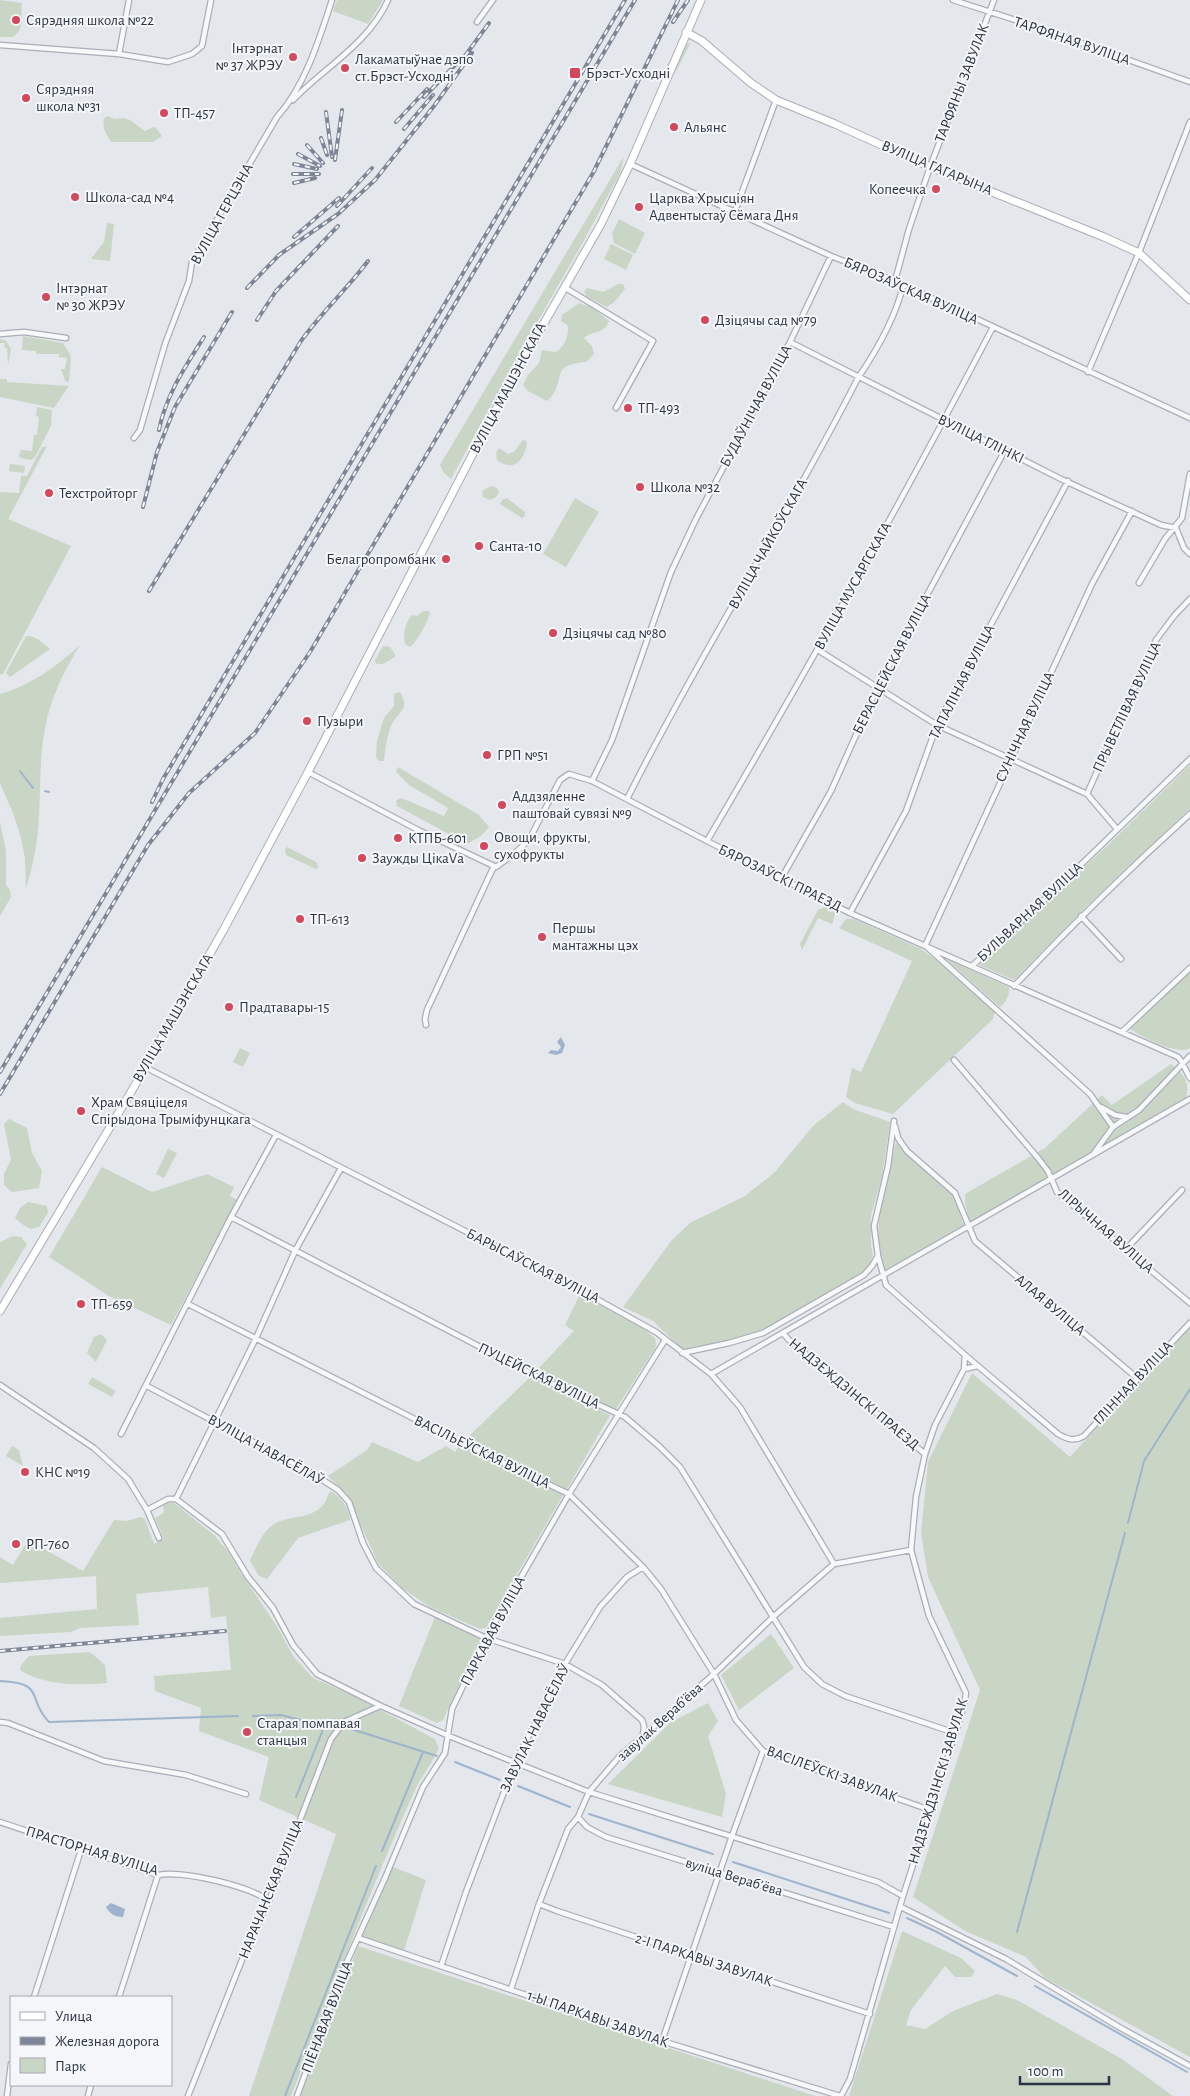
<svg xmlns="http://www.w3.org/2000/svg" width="1190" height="2096" font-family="'Alegreya Sans',sans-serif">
  <rect width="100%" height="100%" fill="#e4e7ec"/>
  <path fill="#c9d6c5" d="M0,0L22,3C20,17 26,27 13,37H0Z
    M337,0H383L368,24L333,11Z
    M691,42L674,76L684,46Z
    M108,116L114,119L124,118L130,120L145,131L153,127L156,128L162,136L153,142H112C106,136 102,126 104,118Z
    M624,156L620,173L582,244L515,361L451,479L444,473L440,465Z
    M619,219L645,233L635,254L614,243L612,234Z
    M107,223L114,224L110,261L91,259L104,242Z
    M611,244L633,255L626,270L604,259Z
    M618,284H623L625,289L614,302L607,307L587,297L584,292L587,288L603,292Z
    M579,303L591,307L609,321C603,336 594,329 584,338L592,346L594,354L586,362C546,365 569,382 547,401L528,391L523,385L528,375L539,363L542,350L555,352C564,349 569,336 568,326L561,321L562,315Z
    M23,336L63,343L71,356L69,382L65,381L61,369H65L67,358L59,357V354H36V351L22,350Z
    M0,339L6,341L11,349L8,365L7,348L4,347L5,343H0Z
    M0,379H7V382L69,386L54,408L0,397Z
    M37,407L52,410L51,426L35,457L31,460L20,458L19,455L21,450L32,451L34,435H37L39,417L36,416Z
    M523,440L527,442C525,460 513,473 497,460L496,453L499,448L508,454L514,452Z
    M47,446L8,519L71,546L3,674L0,675V492L19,493L21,476H27L42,447Z
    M10,464L25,466L24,473L9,471Z
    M491,486L497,488L499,492L496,497L490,500L483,497L482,491Z
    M507,498L525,512V516L522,518L500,504L502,500Z
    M575,498L599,512L566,567L543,554Z
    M423,611H429L430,613C426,625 419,639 410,647L405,644C403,634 405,623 412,615L417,616Z
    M26,636C35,635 44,643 50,649L10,677L6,673Z
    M80,645C64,671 50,699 45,729C39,758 41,788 39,817C38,842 33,865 26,889L25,858L21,838L13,813L0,783V694C31,685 56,667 80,645Z
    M383,646L390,647L395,654V657L383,664H376L375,660Z
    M400,692C411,711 398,710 391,726C387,736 385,750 384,761H379L376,757L377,741L384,718L394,706V694Z
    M1190,765V809L1090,903L1014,980L979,965L1108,845Z
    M398,767L479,815L489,827L481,836L467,844L397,806L396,801L401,798L444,816L448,808L409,785L396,772Z
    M0,822L6,851V885L10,890L11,897L0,916Z
    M287,847L316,862L318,867L316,869L286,855L285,849Z
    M825,907L836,911L832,924L818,918L802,950L800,944L818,910Z
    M846,919H854L921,949L934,958L995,1012L993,1019L893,1114L855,1103L846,1097L852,1068L861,1072L912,961L839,928Z
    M946,959L1009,987C1010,994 1006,1003 1000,1007Z
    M1190,972V1048C1178,1056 1142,1037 1130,1029Z
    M240,1048L250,1053L243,1067L233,1062Z
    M1171,1064C1184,1074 1190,1081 1186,1098L970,1222L965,1203V1194L1045,1148L1102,1095L1112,1105Z
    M843,1102L853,1109L890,1122L882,1177L871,1215V1245L873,1256L869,1266L860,1275L761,1331L724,1341L682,1349L653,1321L623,1307L671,1241L690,1223L745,1196L775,1172L813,1126Z
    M9,1119L27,1128L32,1153L42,1171L39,1188L12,1192L4,1185V1174L11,1160L4,1124Z
    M896,1142L906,1154L954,1197L964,1225L885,1270L878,1237L879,1219Z
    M168,1149L177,1153L164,1178L156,1174Z
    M102,1167L152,1192L207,1174L234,1187L230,1196L237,1200L171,1325L109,1296L49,1257Z
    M28,1202L47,1206L48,1213L39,1227L31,1229L22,1224L15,1218L20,1208Z
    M13,1236L21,1237L27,1244L0,1289V1242Z
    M580,1294L644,1329L655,1338L656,1347L616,1409L613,1410L535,1372L574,1331L565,1325Z
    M1190,1327V2057L1045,1978L1026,1957L965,1931L913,1897L980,1690L928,1577L921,1533L928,1462L972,1373L1070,1457Z
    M101,1334L107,1340L96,1362L87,1353L94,1337Z
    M92,1377L116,1391L112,1397L88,1384Z
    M530,1377L610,1415L567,1489L466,1439Z
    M372,1442L418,1462L446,1446L455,1452L459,1446L563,1495L486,1628L480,1629L430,1607L402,1588L378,1563L347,1495L328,1476L367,1450Z
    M12,1446L19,1450L23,1466L6,1456Z
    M331,1491C342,1498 348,1507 350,1520L298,1538L267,1579L259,1576L250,1561C256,1547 264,1527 280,1521C294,1516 313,1518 324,1504C327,1500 327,1495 331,1491Z
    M168,1502L174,1503L214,1535L227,1550L241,1573L278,1628L293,1656L313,1678L354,1696L435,1739L439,1748C433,1762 423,1774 416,1788C370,1889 332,1993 291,2096H249L336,1834L259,1800L269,1757L199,1731L201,1708L155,1691L154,1676L231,1670L226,1616L211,1618L208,1587L136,1594L139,1625L80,1628L71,1632L0,1636V1618L97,1609L96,1576L0,1583V1557L13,1565L28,1540L83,1571L114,1520L127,1521L141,1517L145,1519L154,1544L164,1539L155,1518L164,1513L163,1505Z
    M435,1617L479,1636L481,1639L443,1720L437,1723L399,1706Z
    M771,1634L794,1668L739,1710L721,1675Z
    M90,1652L105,1665L107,1683C81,1686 42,1685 20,1670L21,1665L29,1656Z
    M708,1703L718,1721L708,1736L726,1794L722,1817L608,1784L671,1722Z
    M393,1867L426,1880L404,1951L362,1937Z
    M902,1931L961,1958L975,1971L971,1977H955L945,1966L911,2010L906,2025L925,2029L953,2011L997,1994L1017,2000L1122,2059L1173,2096H849Z
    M358,1946L815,2096H300Z"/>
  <path fill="#9fb4cc" d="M561,1037L565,1045L562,1053L556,1055L548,1053L551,1050L558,1051L561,1047L557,1042Z
    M111,1903L125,1909L123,1917C115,1917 110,1914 106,1907Z"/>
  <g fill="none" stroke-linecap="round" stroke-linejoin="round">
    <path stroke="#9fb4cc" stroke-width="2" d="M20,771L33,788
      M45,791L49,792
      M1128,1523L1144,1461L1190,1389
      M0,1681C47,1683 26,1699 49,1722L238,1716
      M253,1716L281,1715L324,1726L331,1723
      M348,1728L437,1756
      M455,1762L500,1780
      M518,1786L570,1807
      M296,1797L324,1727
      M589,1814L713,1854
      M382,1851L423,1752
      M733,1862L889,1913
      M907,1918L937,1932L1017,1976
      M1017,1932L1125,1533
      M1035,1986L1187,2072
      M285,2096L376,1866"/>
    <defs>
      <path id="street" d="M953,0L1031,25L1190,82
        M477,22L493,0
        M0,45L119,54L168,62L192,54L202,46L211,0
        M119,54L129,0
        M293,100C325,67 369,43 388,0
        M630,164L831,256L895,281L1190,418
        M735,211L776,100
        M895,281L909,229L930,167L994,0
        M564,287L653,341L616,408
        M0,334L24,332L66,338
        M790,342L1063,480L1161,525L1176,528L1184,548L1190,554
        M1088,372L1140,250L1190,122
        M134,438L140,430L165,344L189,281L192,262L277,117C305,86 319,40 332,0
        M1139,583L1165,539L1182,518L1190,474
        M818,650L937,725L1087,794L1117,829
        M308,772L420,831L494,866
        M592,781L612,740L671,572L696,519L790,342L831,256
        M1087,794L1156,640L1174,616L1190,599
        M627,799C699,656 785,521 858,378C877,350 895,319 903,286
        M707,841C806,672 902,501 993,327
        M494,866L496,867L514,854L529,840L560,780L569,774L592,781L707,841L850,913L1178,1057C1184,1063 1185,1070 1190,1078
        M781,879L831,791L877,688L1005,450
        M850,913L906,811L937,725L1068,481
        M1081,916L1121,959
        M925,946L1092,584L1132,511
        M928,948L1090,1094L1113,1127L1094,1153
        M972,966L1060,885L1190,759
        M1014,986C1071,926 1129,869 1190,814
        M426,1025L425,1019L427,1010L494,866
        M1123,1031L1190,968
        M954,1060L1038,1158L1048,1171L1057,1192L1190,1303
        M145,1067L582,1291L656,1332L711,1374L740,1407L834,1564
        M1101,1107L1115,1115L1126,1117
        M894,1121L888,1166L874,1226L878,1256L886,1285L965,1355L1058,1434C1067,1439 1074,1442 1084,1436L1190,1323
        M895,1126L898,1138L907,1151L955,1193L975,1241L1137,1378
        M1113,1127L1139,1110L1190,1056
        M231,1217L536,1376L625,1417L660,1447L680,1467L804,1667L822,1684L845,1696L955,1733
        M1126,1249L1182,1190
        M188,1304L464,1444L569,1494L643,1567L661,1589L714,1674L736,1720L763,1751L930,1810
        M783,1333L789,1340L925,1454
        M682,1353L729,1343L763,1333L864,1275L872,1266L878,1256
        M964,1369L978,1366
        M711,1374L1190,1099
        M0,1385L94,1448L128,1479L147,1510L159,1538
        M147,1386L312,1473L338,1490L349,1502L363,1543L376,1568L414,1604L486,1638L565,1664L602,1685L642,1720L644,1726L643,1735
        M121,1434L231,1217L276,1135
        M176,1499L256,1338L295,1251L341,1168
        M147,1510L168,1499H176L222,1534L248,1577L273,1608L293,1645L317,1674L381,1706L449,1736L589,1792L878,1882L903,1896
        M0,1722L8,1723L104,1761L186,1775L246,1794
        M578,1817L587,1827L606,1837L894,1927
        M0,1822L158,1875C183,1870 249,1886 269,1901
        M539,1904L557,1911L870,2014
        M901,1907L1006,1959L1119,2027L1190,2066
        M358,1938L662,2041L840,2096
        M441,1966L466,1892L515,1763L565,1664L600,1607L627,1577L643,1567
        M511,1989L539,1904L568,1829L578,1817L589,1792L619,1757L714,1674L773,1617L834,1564L911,1550
        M34,1997L81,1850
        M119,1997L158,1875
        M662,2041L732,1836L763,1751
        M7,2096L11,2064
        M88,2096L91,2085
        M188,2096L253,1932L269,1901L331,1739L344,1722L380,1706
        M297,2096L345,1966L385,1878L423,1787L445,1753L452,1709L486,1638L569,1494L665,1340
        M841,2096L850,2079L903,1896L964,1706L966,1693L929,1616L911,1550L916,1497L925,1454L935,1425L964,1369L965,1355"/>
      <path id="secondary" d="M686,32L702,41L751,83L776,100L835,124L930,167L1104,237L1139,253L1190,300
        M0,1311L131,1092L224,929L308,772L509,384L601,224L630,164L701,0"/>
    </defs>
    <use href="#street" stroke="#a9aeb7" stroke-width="7"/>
    <use href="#secondary" stroke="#a9aeb7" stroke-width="9"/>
    <use href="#street" stroke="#f7f8fa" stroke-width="4.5"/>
    <use href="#secondary" stroke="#fff" stroke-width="7"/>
    <defs>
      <path id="rail" d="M673,22L688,0
        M465,56L489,23
        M424,97L461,59
        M326,112L332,157
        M396,122L427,89
        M404,129L433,95
        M321,138L327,155
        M307,145L323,163
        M298,154L320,166
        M335,160L342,110
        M294,164L317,169
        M293,174H319
        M294,183L315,178
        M337,206L372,168
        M294,237L339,198
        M247,288L279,255L338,214L375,180L434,106L472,53
        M257,320L276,291L338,226
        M159,430C166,395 185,367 204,337
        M143,507L157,452L175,407L232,312
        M149,591L301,341C321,313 347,289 368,261
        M152,802L163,779L625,0
        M0,1072L635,0
        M0,1094L148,845L189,793L255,733L310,652L593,173L678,0
        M0,1651L225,1631"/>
    </defs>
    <use href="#rail" stroke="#7d8696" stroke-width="4"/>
    <use href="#rail" stroke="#f4f6f9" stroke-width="2" stroke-dasharray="5.5" stroke-linecap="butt"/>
  </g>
  <g fill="#d1495b" stroke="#f4f6f9" stroke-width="2">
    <circle cx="16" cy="20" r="5"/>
    <circle cx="293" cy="57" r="5"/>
    <circle cx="345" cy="68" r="5"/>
    <rect x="569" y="67" width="12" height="12" rx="2.5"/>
    <circle cx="26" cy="98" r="5"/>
    <circle cx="164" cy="113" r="5"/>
    <circle cx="674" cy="127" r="5"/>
    <circle cx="936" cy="189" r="5"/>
    <circle cx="75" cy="197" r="5"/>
    <circle cx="639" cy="207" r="5"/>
    <circle cx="46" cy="297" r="5"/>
    <circle cx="705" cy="320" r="5"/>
    <circle cx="628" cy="408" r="5"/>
    <circle cx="640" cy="487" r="5"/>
    <circle cx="49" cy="493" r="5"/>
    <circle cx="479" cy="546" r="5"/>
    <circle cx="446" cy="559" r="5"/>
    <circle cx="553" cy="633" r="5"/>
    <circle cx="307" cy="721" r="5"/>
    <circle cx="487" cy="755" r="5"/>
    <circle cx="502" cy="805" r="5"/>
    <circle cx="398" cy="838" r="5"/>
    <circle cx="484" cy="846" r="5"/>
    <circle cx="362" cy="858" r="5"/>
    <circle cx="300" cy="919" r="5"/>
    <circle cx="542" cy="937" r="5"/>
    <circle cx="229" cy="1007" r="5"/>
    <circle cx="81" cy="1111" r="5"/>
    <circle cx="81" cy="1304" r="5"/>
    <circle cx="25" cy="1472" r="5"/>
    <circle cx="16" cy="1544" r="5"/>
    <circle cx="247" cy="1732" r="5"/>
  </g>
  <g text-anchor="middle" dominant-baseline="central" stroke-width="4" stroke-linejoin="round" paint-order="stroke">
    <g font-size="15" fill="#2b3445" stroke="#f4f6f9" text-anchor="start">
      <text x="26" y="20">Сярэдняя школа №22</text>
      <text x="283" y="48" text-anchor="end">Інтэрнат<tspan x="283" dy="17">№ 37 ЖРЭУ</tspan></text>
      <text x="355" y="59">Лакаматыўнае дэпо<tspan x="355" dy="17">ст.Брэст-Усходні</tspan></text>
      <text x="586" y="73">Брэст-Усходні</text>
      <text x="36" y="89">Сярэдняя<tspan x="36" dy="17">школа №31</tspan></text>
      <text x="174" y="113">ТП-457</text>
      <text x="684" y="127">Альянс</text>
      <text x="926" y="189" text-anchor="end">Копеечка</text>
      <text x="85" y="197">Школа-сад №4</text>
      <text x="649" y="198">Царква Хрысціян<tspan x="649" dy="17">Адвентыстаў Сёмага Дня</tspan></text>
      <text x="56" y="288">Інтэрнат<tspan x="56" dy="17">№ 30 ЖРЭУ</tspan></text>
      <text x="715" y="320">Дзіцячы сад №79</text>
      <text x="638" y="408">ТП-493</text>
      <text x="650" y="487">Школа №32</text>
      <text x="59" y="493">Техстройторг</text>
      <text x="489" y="546">Санта-10</text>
      <text x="436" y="559" text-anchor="end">Белагропромбанк</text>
      <text x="563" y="633">Дзіцячы сад №80</text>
      <text x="317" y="721">Пузыри</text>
      <text x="497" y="755">ГРП №51</text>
      <text x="512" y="796">Аддзяленне<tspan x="512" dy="17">паштовай сувязі №9</tspan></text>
      <text x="494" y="837">Овощи, фрукты,<tspan x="494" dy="17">сухофрукты</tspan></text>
      <text x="408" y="838">КТПБ-601</text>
      <text x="372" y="858">Заужды ЦікаVа</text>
      <text x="310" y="919">ТП-613</text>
      <text x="552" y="928">Першы<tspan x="552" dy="17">мантажны цэх</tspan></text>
      <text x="239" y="1007">Прадтавары-15</text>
      <text x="91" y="1102">Храм Свяціцеля<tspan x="91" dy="17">Спірыдона Трыміфунцкага</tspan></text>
      <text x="91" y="1304">ТП-659</text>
      <text x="35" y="1472">КНС №19</text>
      <text x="26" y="1544">РП-760</text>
      <text x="257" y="1723">Старая помпавая<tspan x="257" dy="17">станцыя</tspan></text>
    </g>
    <g font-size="15" fill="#2b3445" stroke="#f4f6f9">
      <text transform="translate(1072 41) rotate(19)">ТАРФЯНАЯ ВУЛІЦА</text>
      <text transform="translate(962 83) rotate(-69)">ТАРФЯНЫ ЗАВУЛАК</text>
      <text transform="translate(937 168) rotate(23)">ВУЛІЦА ГАГАРЫНА</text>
      <text transform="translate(222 214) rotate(-61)">ВУЛІЦА ГЕРЦЭНА</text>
      <text transform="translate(911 291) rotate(24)">БЯРОЗАЎСКАЯ ВУЛІЦА</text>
      <text transform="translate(508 388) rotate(-62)">ВУЛІЦА МАШЭНСКАГА</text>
      <text transform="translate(756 406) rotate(-62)">БУДАЎНІЧАЯ ВУЛІЦА</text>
      <text transform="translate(981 439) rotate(26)">ВУЛІЦА ГЛІНКІ</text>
      <text transform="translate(768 544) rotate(-61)">ВУЛІЦА ЧАЙКОЎСКАГА</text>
      <text transform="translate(853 586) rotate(-61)">ВУЛІЦА МУСАРГСКАГА</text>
      <text transform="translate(892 664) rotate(-63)">БЕРАСЦЕЙСКАЯ ВУЛІЦА</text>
      <text transform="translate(962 682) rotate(-63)">ТАПАЛІНАЯ ВУЛІЦА</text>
      <text transform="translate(1127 707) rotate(-65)">ПРЫВЕТЛІВАЯ ВУЛІЦА</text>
      <text transform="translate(1025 727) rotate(-65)">СУНІЧНАЯ ВУЛІЦА</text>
      <text transform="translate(780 878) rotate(26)">БЯРОЗАЎСКІ ПРАЕЗД</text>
      <text transform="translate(1030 912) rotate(-43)">БУЛЬВАРНАЯ ВУЛІЦА</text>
      <text transform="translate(173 1018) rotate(-60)">ВУЛІЦА МАШЭНСКАГА</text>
      <text transform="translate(1106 1231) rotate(41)">ЛІРЫЧНАЯ ВУЛІЦА</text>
      <text transform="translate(533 1266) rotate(27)">БАРЫСАЎСКАЯ ВУЛІЦА</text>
      <text transform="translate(1050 1305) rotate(40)">АЛАЯ ВУЛІЦА</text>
      <text transform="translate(539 1376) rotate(26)">ПУЦЕЙСКАЯ ВУЛІЦА</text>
      <text transform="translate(1133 1383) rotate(-47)">ГЛІННАЯ ВУЛІЦА</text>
      <text transform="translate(854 1394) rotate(40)">НАДЗЕЖДЗІНСКІ ПРАЕЗД</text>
      <text transform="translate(266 1450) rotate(29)">ВУЛІЦА НАВАСЁЛАЎ</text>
      <text transform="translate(482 1452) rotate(26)">ВАСІЛЬЕЎСКАЯ ВУЛІЦА</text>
      <text transform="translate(493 1631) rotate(-62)">ПАРКАВАЯ ВУЛІЦА</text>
      <text transform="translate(660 1722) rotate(-42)">завулак Верабʼёва</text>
      <text transform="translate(535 1728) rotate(-64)">ЗАВУЛАК НАВАСЁЛАЎ</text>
      <text transform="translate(832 1774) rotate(20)">ВАСІЛЕЎСКІ ЗАВУЛАК</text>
      <text transform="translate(938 1781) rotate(-73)">НАДЗЕЖДЗІНСКІ ЗАВУЛАК</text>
      <text transform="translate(92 1851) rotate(17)">ПРАСТОРНАЯ ВУЛІЦА</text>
      <text transform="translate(734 1877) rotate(17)">вуліца Верабʼёва</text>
      <text transform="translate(271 1889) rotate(-68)">НАРАЧАНСКАЯ ВУЛІЦА</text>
      <text transform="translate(704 1960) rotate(18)">2-І ПАРКАВЫ ЗАВУЛАК</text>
      <text transform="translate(327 2017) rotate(-69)">ПІЁНАВАЯ ВУЛІЦА</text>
      <text transform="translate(598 2019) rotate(19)">1-Ы ПАРКАВЫ ЗАВУЛАК</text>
    </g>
  </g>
  <rect x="10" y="1996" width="162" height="90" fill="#f4f6f9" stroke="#a4a8b1"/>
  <rect x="20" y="2012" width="25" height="8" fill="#ffffff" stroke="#a4a8b1"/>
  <text x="55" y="2021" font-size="15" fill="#2b3445">Улица</text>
  <rect x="20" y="2037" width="25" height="8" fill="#7d8696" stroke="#a4a8b1"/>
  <text x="55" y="2046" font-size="15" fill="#2b3445">Железная дорога</text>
  <rect x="20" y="2058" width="25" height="15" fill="#c9d6c5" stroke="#a4a8b1"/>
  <text x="55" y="2071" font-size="15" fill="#2b3445">Парк</text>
  <path d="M1020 2076v8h89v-8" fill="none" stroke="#2b3445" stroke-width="2.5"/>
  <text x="1028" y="2076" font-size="15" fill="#2b3445" stroke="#f4f6f9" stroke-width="4" paint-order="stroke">100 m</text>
</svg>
